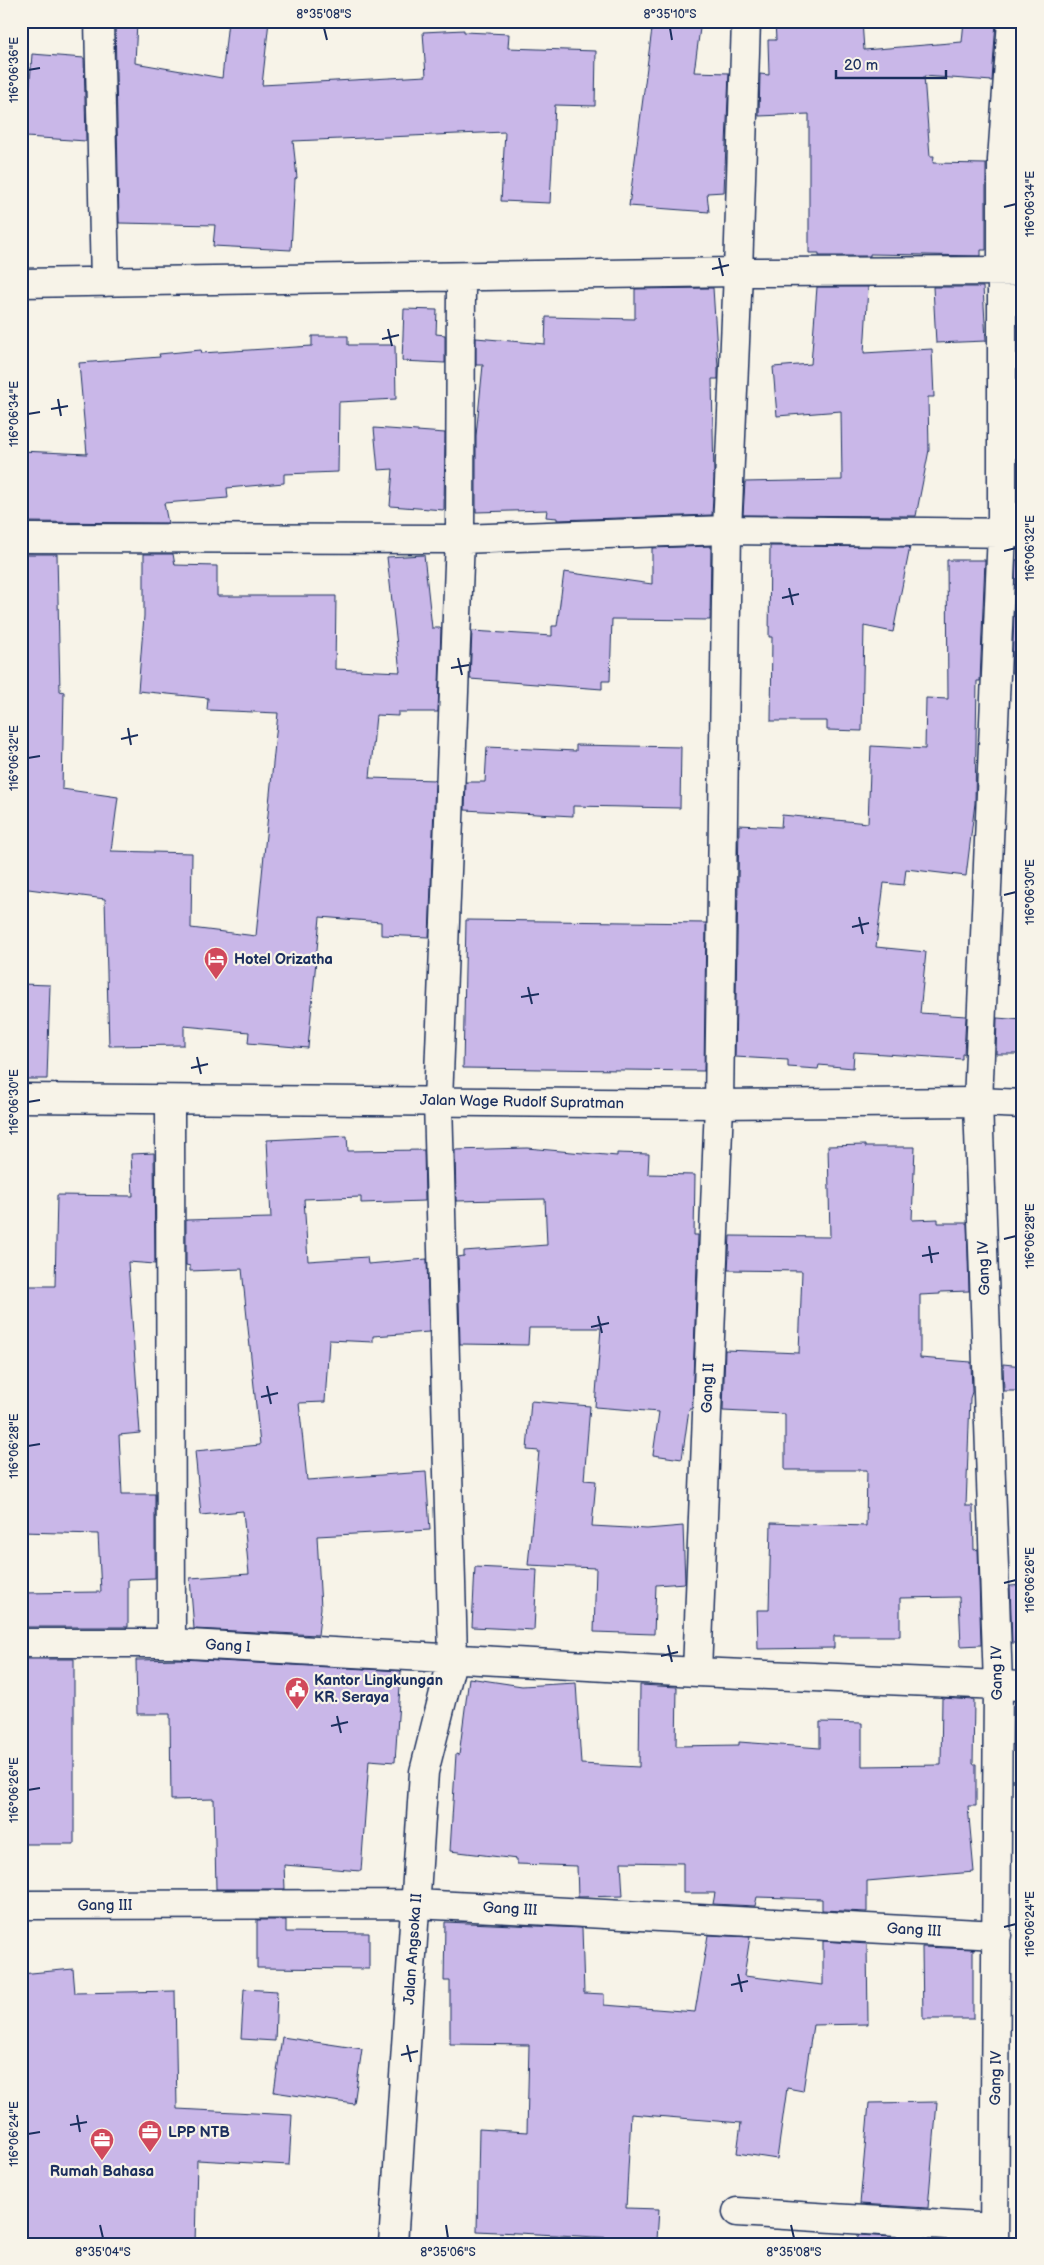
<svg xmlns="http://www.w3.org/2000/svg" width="1044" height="2265" font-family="'Balsamiq Sans',sans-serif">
  <rect width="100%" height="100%" fill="#f7f3e8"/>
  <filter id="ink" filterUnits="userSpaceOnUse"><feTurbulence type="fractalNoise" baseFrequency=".02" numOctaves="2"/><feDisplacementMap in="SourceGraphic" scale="10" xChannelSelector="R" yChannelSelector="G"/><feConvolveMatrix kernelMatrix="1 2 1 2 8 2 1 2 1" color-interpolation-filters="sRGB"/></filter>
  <g filter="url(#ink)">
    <path fill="#c9b7e8" stroke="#1b2f5e" d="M115,21H137L135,63L222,78L228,21H269L262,85L426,76L423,32L464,30V32L509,34L508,48L596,51L595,106L555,105L550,203L501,201L505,132L293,141L297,178L295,179L291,250L213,246L215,225L119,223Z
      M653,21H701L694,72L729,73L724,192L707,193L709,212L629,206Z
      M775,21H862L864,50L962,42L964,21H996L992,81L924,76L930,156H934L933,163L986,164V250H981V256L870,254V256H819V253H809V114L759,116L760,74L769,75L768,40H776Z
      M32,54L84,58L86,141L26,137Z
      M817,287H868L864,353L932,349L934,397H928L929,450L916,516L743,515L745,482L842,480L841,411L777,416L773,367L811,364Z
      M933,287H983L986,341L936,343Z
      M713,288L718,367V379H712L714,478L712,515L557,520V518L546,517L547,510L476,512V436L483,365H476V338L545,344L546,317L635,319V289Z
      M404,309L437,310L436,334L445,335V363L402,361Z
      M312,336H348V345H395L396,399L339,402L338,472L284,474V483L227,488L228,498L164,503L168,523L21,522V451L87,454L79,363L160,357L159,354L201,350L202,353L312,346Z
      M374,428L445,433L444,510L390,506L393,469L378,470Z
      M711,546L710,620L612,619L610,681H602V689L470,679L472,631L552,636V626H557L564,572L652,584V548Z
      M770,546L910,547L893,632L864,626L862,731L827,730V721H771L772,637H769Z
      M21,554H57L60,691L64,692L62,789L118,797L111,851L192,853L191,928L256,936L278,713L207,710L208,698L138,691L144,616V554H173L175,565L217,566V596H336L335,669L400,672L387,557L424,555L432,628H441L438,712H398V716L376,715L370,778L435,780L429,937L381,935V922L320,917L308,1048L248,1043L249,1032L184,1026V1045L109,1046L105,899L21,888Z
      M1023,559V674L1012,673L1016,560Z
      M947,560H985L980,681H977L975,803L966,876L906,869L904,885L884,883L876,947L926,952L920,1013L966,1016L964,1054H962V1059L854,1052L853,1068L819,1065L818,1069L788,1067V1060L735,1057L739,825L781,827L782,815L868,823L871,746L925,749L926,698L948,699Z
      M576,745L681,747L680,808L573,806V816L465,810L466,782H485L487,747L576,751Z
      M466,920L706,923L704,1071L463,1068Z
      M21,984L50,985L47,1079H21Z
      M997,1018L1023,1020V1054H996Z
      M347,1136L348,1151L424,1150L425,1201L361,1203V1197L304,1199L308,1261L367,1257L368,1264L427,1259L429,1332L373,1336V1342L329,1340L325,1402L299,1403L307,1480L426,1472L430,1530L317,1536L321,1608L318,1635L194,1629L190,1578L249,1574L243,1511L201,1515L195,1451L260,1445L242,1269L190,1271V1266L186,1265V1220L271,1218L267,1140Z
      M865,1145V1147H915L912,1220L938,1219V1223H967L969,1291L940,1292V1294L920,1295V1358L971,1362L972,1392L970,1398L966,1506H973L974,1550L978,1549L981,1645L961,1646L959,1597L900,1598V1636H834V1648L758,1649L757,1610H769L771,1523L866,1526L867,1470H785V1414L723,1411L725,1350L799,1353L802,1271L728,1270L730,1236L830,1237L828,1146Z
      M527,1148L617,1156V1153L649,1154L648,1174L695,1175L694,1235H698L692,1409H689L682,1459L653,1455L659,1412L595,1407L601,1328H529L528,1345L460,1344L458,1257L464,1256V1251L547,1245L545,1199L456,1201L455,1150Z
      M154,1153L155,1264L128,1262L140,1433L119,1435L122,1494H155V1578L128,1579V1627H21V1593L101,1592L98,1534L21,1532V1286H55L57,1195L133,1196L131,1154Z
      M1003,1364L1023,1366V1391H1004Z
      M531,1401L590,1406L584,1480L596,1481L592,1526L647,1529L683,1526L685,1583L656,1585L654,1634L594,1632L596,1568L528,1565L539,1451L527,1450Z
      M475,1567L537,1570L534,1630L472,1627Z
      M1023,1585V1643H1012L1010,1586Z
      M21,1659H74V1844H21Z
      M182,1659L401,1671L395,1762L369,1760L361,1871L284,1865L285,1889H216L214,1799L171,1800L170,1714H137L136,1660Z
      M469,1678L522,1686L576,1683L581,1764L639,1767L640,1685L677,1687L676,1746L739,1745V1742L820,1748V1722L862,1723V1766L941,1765L942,1698L974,1700L973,1764H976V1806H968L974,1872L867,1881V1912L822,1910V1899L757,1897L755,1906L713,1904L715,1893H683V1863L621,1862L623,1896L578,1897L577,1866L517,1864V1859L450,1851L456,1754L459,1755Z
      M257,1920H286V1932L369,1933V1969L257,1968Z
      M445,1922L582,1928L584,1993L604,1994V2005L695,2012L708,1935L750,1937L744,1976L823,1985V1941L867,1944L868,2024L813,2025L803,2091L787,2088L777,2159L737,2153L741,2123L631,2114L626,2208L659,2209L657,2240L477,2231L479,2129L527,2132L529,2045L450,2044V1981H444Z
      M922,1947L973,1949V2019H923Z
      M73,1969L75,1993L175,1991L177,2109L292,2115L289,2165L197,2160L195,2244H21V1974Z
      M244,1989L277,1991L275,2041L241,2039Z
      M282,2037L362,2049L354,2104L274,2092Z
      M937,2102L928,2208L860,2204L869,2103Z
      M858,2235L926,2239V2244H857Z"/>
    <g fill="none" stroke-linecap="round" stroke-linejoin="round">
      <defs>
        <path id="street" d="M99,21L105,282
          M21,283L738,272L1023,271
          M21,538L460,539L727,530L1023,533
          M170,1101L171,1643
          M21,1643H171L697,1672L1023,1686
          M697,1672L719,1104L727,530L738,272L746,21
          M21,1905L416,1904L997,1935
          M737,2212L994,2228
          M393,2244L424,1772L453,1657L438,1101L460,539L461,277
          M994,2244L998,1685L978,1102L1002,532V160L1012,21"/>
        <path id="secondary" d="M21,1098L719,1104L978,1102L1023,1104"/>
      </defs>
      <use href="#street" stroke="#1b2f5e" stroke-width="31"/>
      <use href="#secondary" stroke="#1b2f5e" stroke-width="31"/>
      <use href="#street" stroke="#f7f3e8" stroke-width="28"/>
      <use href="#secondary" stroke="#f7f3e8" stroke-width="28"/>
    </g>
  </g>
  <path fill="none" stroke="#1b2f5e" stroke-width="2" d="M324,28L327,40M670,28L672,40M28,70L40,68M1004,207L1016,204M719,258L723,276M712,269L729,265M388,329L392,346M382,339L399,335M58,399L61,416M51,409L68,406M28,414L40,412M1004,551L1016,548M789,588L793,605M782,598L799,594M458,658L462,675M451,668L469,665M128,728L131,745M121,739L138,735M28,758L40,756M1004,895L1016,892M859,917L863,934M852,927L869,923M528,987L532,1004M521,997L539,994M197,1057L201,1074M191,1068L208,1064M28,1102L40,1100M1004,1239L1016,1236M929,1246L932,1263M922,1256L939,1253M598,1316L602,1333M591,1327L609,1323M267,1386L271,1404M261,1397L278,1393M28,1446L40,1444M1004,1583L1016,1580M668,1645L672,1662M661,1656L678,1652M337,1716L341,1733M331,1726L348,1722M28,1790L40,1788M1004,1927L1016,1924M738,1974L742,1992M731,1985L748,1981M407,2045L411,2062M401,2055L418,2051M77,2115L80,2132M70,2125L87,2122M28,2134L40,2132M100,2225L103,2238M446,2225L448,2238M791,2225L794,2238"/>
  <defs>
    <symbol id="hotel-pin" viewBox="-11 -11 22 30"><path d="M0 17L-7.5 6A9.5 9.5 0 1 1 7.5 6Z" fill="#d1495b" stroke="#f7f3e8"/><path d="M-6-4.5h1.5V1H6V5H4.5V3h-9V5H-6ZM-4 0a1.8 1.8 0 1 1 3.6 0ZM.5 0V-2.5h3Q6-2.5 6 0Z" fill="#fff"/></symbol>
    <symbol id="civic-pin" viewBox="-11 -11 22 30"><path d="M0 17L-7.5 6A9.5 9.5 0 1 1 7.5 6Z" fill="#d1495b" stroke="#f7f3e8"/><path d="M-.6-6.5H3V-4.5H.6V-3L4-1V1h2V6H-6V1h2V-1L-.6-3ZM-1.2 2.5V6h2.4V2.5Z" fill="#fff"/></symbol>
    <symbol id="office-pin" viewBox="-11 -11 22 30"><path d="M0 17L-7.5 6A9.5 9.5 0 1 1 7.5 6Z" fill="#d1495b" stroke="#f7f3e8"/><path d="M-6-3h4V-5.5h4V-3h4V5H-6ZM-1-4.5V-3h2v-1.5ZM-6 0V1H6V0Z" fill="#fff"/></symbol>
  </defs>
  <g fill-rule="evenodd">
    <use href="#hotel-pin" x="202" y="945" width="28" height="38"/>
    <use href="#civic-pin" x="283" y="1675" width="28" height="38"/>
    <use href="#office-pin" x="136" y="2118" width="28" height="38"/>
    <use href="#office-pin" x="88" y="2126" width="28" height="38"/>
  </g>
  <g text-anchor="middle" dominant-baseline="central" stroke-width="4.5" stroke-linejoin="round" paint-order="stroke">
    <g font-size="15" font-weight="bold" fill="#1b2f5e" stroke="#f7f3e8" text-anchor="start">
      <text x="234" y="959">Hotel Orizatha</text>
      <text x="314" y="1680">Kantor Lingkungan<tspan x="314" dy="17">KR. Seraya</tspan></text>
      <text x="168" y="2132">LPP NTB</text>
      <text x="102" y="2171" text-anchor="middle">Rumah Bahasa</text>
    </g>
    <g font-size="15" fill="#1b2f5e" stroke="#f7f3e8">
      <text transform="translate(522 1102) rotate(1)">Jalan Wage Rudolf Supratman</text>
      <text transform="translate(984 1268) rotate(-92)">Gang IV</text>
      <text transform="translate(708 1388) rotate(-88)">Gang II</text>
      <text transform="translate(228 1646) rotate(3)">Gang I</text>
      <text transform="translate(997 1673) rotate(-91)">Gang IV</text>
      <text x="105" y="1905">Gang III</text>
      <text transform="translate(510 1909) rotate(3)">Gang III</text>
      <text transform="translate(914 1930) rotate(3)">Gang III</text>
      <text transform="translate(413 1949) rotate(-86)">Jalan Angsoka II</text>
      <text transform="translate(996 2078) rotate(-89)">Gang IV</text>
    </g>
  </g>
  <rect width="1044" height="2265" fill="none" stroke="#f7f3e8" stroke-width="55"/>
  <path d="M836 70v8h110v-8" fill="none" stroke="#1b2f5e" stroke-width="2.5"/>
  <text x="844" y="70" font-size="15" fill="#1b2f5e" stroke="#f7f3e8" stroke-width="4" paint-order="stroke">20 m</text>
  <rect x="28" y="28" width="988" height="2210" fill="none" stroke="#1b2f5e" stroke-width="2"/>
  <g font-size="12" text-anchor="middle" fill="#1b2f5e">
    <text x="324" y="18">8°35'08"S</text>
    <text x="670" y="18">8°35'10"S</text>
    <text transform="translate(14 70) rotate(-90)" y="4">116°06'36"E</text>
    <text transform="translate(1030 204) rotate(-90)" y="4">116°06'34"E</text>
    <text transform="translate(14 414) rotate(-90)" y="4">116°06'34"E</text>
    <text transform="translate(1030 548) rotate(-90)" y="4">116°06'32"E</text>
    <text transform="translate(14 758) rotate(-90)" y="4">116°06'32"E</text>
    <text transform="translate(1030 892) rotate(-90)" y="4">116°06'30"E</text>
    <text transform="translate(14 1102) rotate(-90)" y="4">116°06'30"E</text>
    <text transform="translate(1030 1236) rotate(-90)" y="4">116°06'28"E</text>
    <text transform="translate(14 1446) rotate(-90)" y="4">116°06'28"E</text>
    <text transform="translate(1030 1580) rotate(-90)" y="4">116°06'26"E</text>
    <text transform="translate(14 1790) rotate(-90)" y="4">116°06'26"E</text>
    <text transform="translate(1030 1924) rotate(-90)" y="4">116°06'24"E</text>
    <text transform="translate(14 2134) rotate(-90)" y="4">116°06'24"E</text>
    <text x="103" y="2256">8°35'04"S</text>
    <text x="448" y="2256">8°35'06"S</text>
    <text x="794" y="2256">8°35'08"S</text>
  </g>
</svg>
